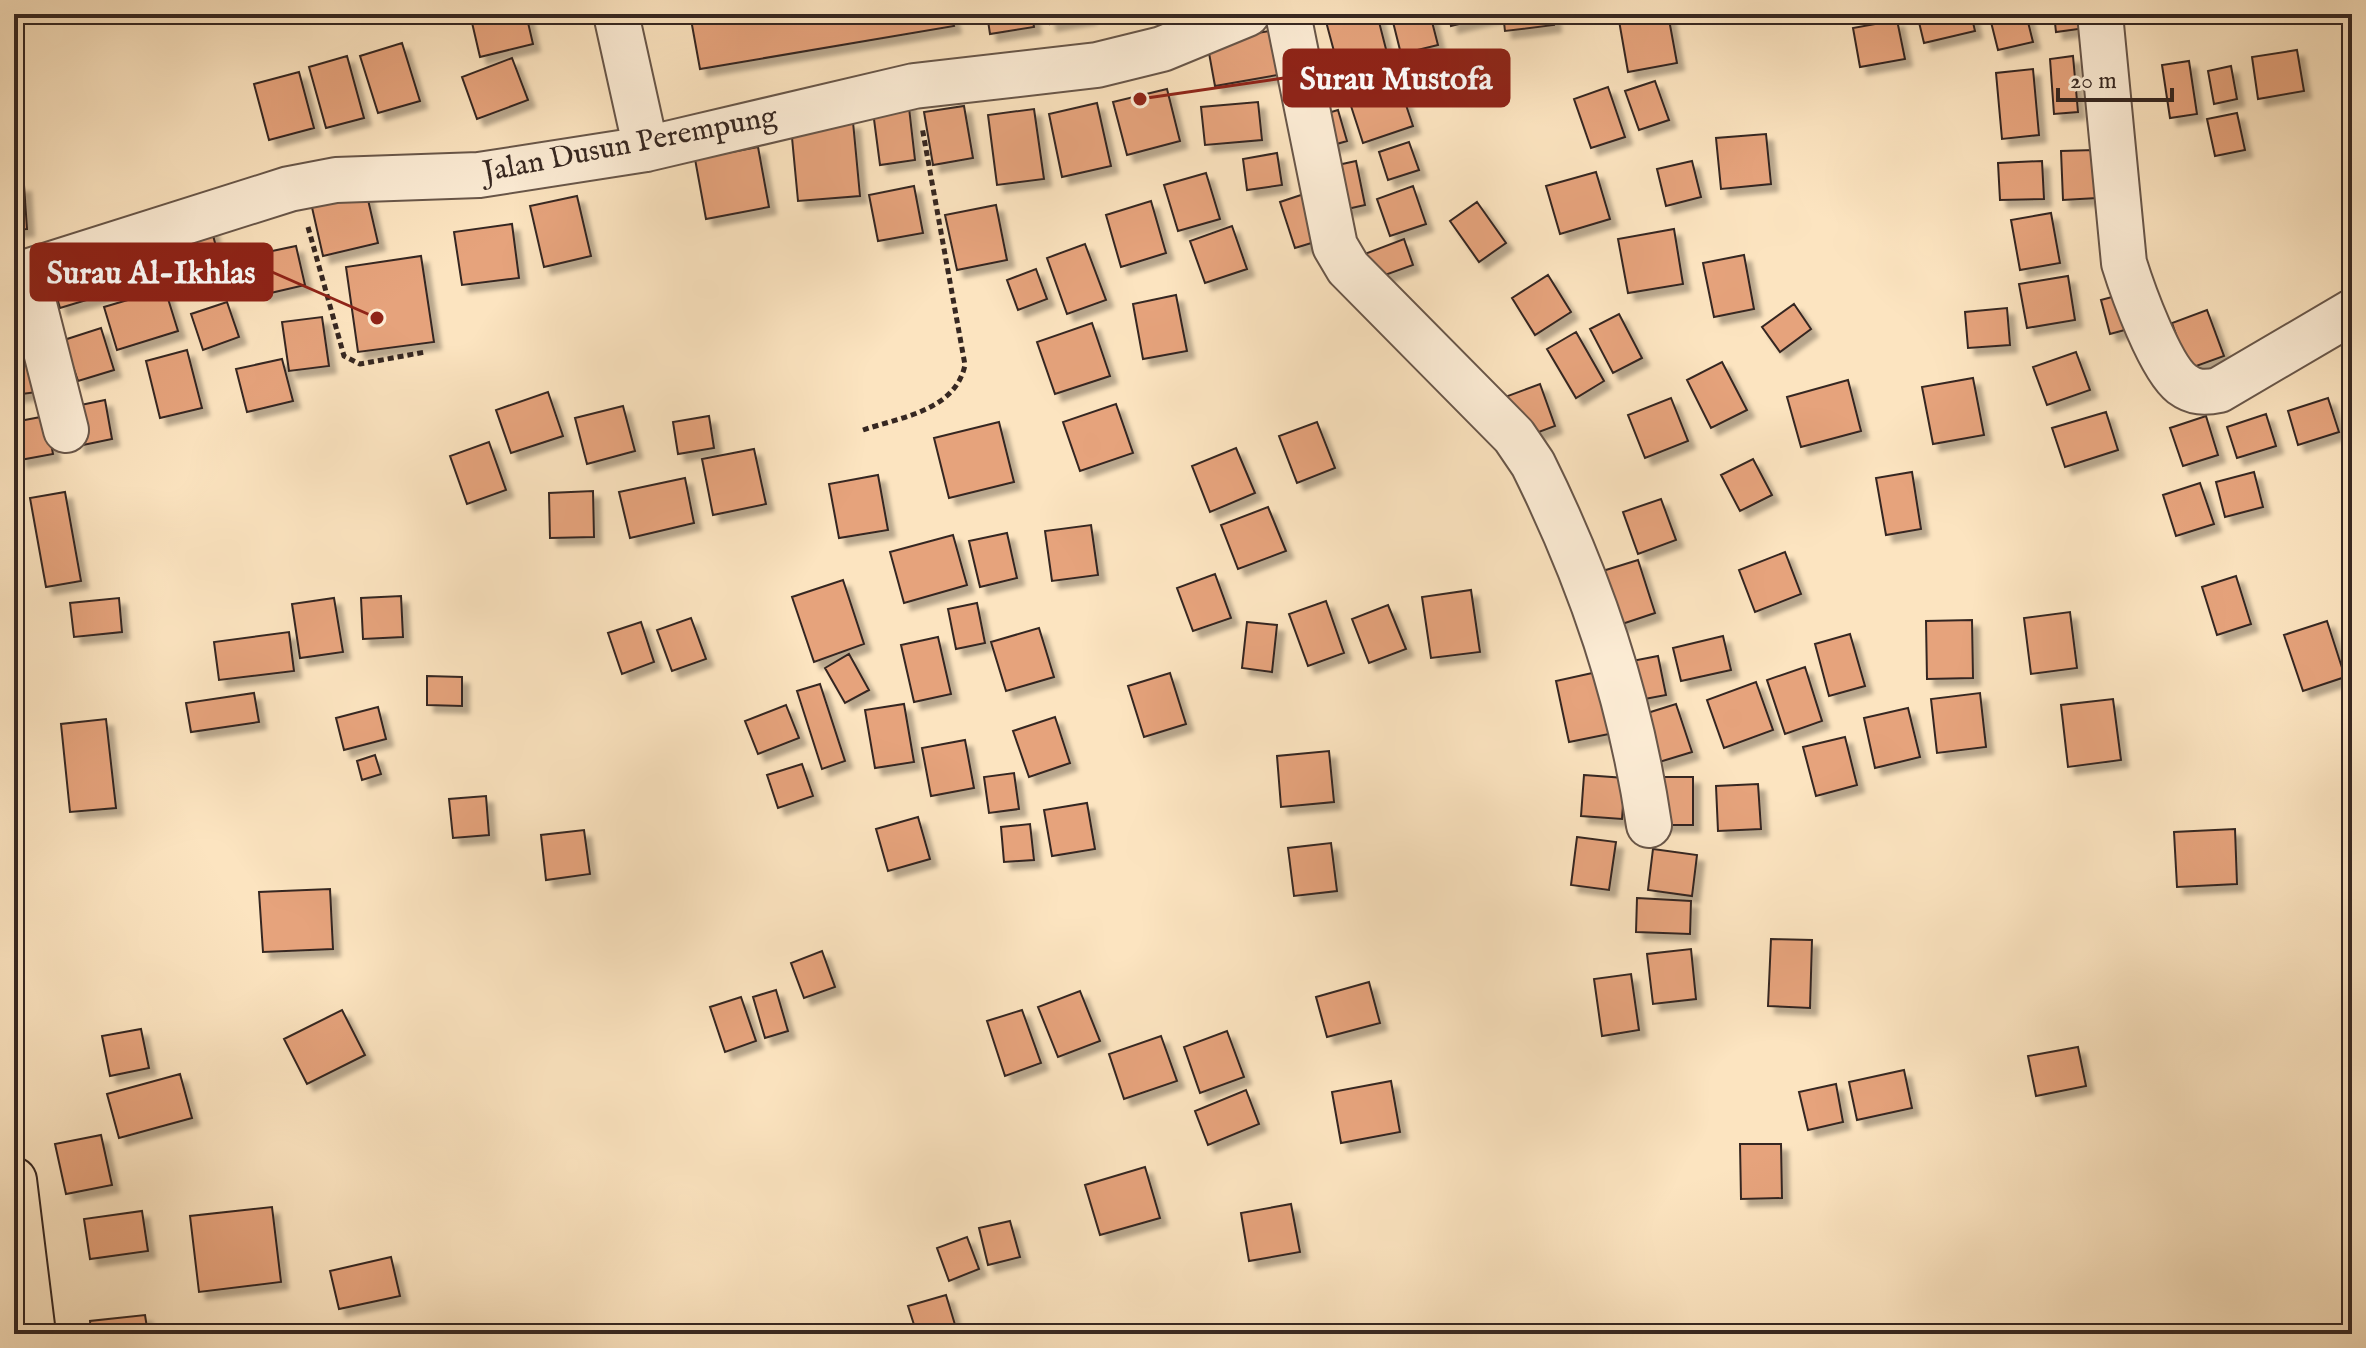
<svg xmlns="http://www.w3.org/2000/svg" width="2366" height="1348" font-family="'IM FELL English',serif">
  <defs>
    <filter id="shadow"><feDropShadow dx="7" dy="7" stdDeviation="2" flood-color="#0004"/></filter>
  </defs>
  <rect width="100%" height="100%" fill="#fce4c0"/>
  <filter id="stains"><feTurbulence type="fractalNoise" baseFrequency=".0025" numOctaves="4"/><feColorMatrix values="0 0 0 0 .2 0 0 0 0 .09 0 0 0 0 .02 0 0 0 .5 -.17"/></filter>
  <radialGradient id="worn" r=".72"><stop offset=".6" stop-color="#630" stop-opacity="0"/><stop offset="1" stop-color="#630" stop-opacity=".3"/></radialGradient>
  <path fill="#e6a37c" stroke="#362721" stroke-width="2" filter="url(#shadow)" d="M470,14H526L533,44L480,57Z
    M690,14H951L954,26L700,69Z
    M987,14H1032L1034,27L990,34Z
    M1048,14H1089V17L1050,24Z
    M1324,14H1377L1388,57L1339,70Z
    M1391,14H1430L1438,45L1401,54Z
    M1449,14H1496V15L1451,26Z
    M1503,14H1553L1554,25L1505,31Z
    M1668,14L1677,63L1628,72L1618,15Z
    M1917,14H1971L1975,31L1924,43Z
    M1989,14H2026L2033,42L1998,50Z
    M2054,14H2085L2086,28L2056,32Z
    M1897,20L1905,59L1860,67L1853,28Z
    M1281,29L1289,73L1215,86L1207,42Z
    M402,43L420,101L378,113L360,56Z
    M2297,50L2304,91L2258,99L2252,57Z
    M347,56L364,118L326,128L309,67Z
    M2073,56L2078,112L2054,114L2050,59Z
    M512,58L528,100L477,119L462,77Z
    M2189,61L2197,114L2170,118L2162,65Z
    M2231,66L2237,99L2214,104L2208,71Z
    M2033,69L2039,135L2002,139L1996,73Z
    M299,72L314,128L269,140L254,84Z
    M1655,81L1669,120L1639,130L1625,91Z
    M1400,87L1413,126L1363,143L1350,103Z
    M1608,87L1625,137L1591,148L1574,99Z
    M1167,89L1180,141L1127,155L1113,102Z
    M908,99L915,160L880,165L872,104Z
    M1258,102L1262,140L1205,145L1201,107Z
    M1097,103L1111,166L1062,177L1049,114Z
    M964,106L973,158L933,165L924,112Z
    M1034,109L1044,179L997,185L988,115Z
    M1338,110L1347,141L1320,149L1311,118Z
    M2237,113L2245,150L2215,156L2207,119Z
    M853,122L860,196L798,201L791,127Z
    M1766,134L1771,184L1721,189L1716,138Z
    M1409,142L1419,170L1388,180L1379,152Z
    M758,147L769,207L706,219L695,159Z
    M2094,150L2097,198L2063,200L2061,151Z
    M1277,153L1282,185L1247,190L1243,159Z
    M1356,161L1365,205L1334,212L1324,168Z
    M1692,161L1701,197L1666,206L1657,169Z
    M2042,161L2044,199L2000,200L1998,163Z
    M1596,172L1610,219L1560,234L1546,186Z
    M1206,173L1220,219L1178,231L1164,185Z
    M24,185L27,229L14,230V186Z
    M914,186L923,233L878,241L869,195Z
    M1413,186L1426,224L1390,236L1377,199Z
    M366,191L378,243L323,256L311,203Z
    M1313,191L1328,238L1295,248L1280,202Z
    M577,196L591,256L544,267L530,206Z
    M1151,201L1166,253L1121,267L1106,215Z
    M1477,202L1506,243L1479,262L1450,221Z
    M996,205L1007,260L957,270L945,215Z
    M2051,213L2060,263L2020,270L2011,220Z
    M512,224L519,278L462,285L454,232Z
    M1232,226L1247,269L1205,283L1190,241Z
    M211,228L224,276L179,288L166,240Z
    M1674,229L1683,284L1628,293L1618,239Z
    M1404,239L1413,265L1371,280L1362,255Z
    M1085,244L1106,300L1067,314L1047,258Z
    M296,246L305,285L262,295L253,255Z
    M100,252L113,292L60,308L48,268Z
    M1744,255L1754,309L1714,317L1703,263Z
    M421,256L434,342L358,352L346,267Z
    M1036,269L1047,299L1018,310L1007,280Z
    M1548,275L1571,312L1535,335L1512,298Z
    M2068,276L2075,320L2027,328L2019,284Z
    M165,289L178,331L117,350L104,307Z
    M2123,294L2132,328L2110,334L2101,300Z
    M1176,295L1187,351L1143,359L1133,304Z
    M227,302L239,337L203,350L191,314Z
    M1794,304L1811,329L1780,352L1762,327Z
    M2007,308L2010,345L1968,348L1965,312Z
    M2207,310L2224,356L2188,369L2172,323Z
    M1619,314L1642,358L1613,373L1590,329Z
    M322,317L329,366L289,371L282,322Z
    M1092,323L1110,376L1055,394L1037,342Z
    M101,328L114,370L78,381L64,340Z
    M1576,332L1604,381L1576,398L1547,349Z
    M31,347L37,392L14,395V350Z
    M187,350L202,408L160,418L146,361Z
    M2076,352L2090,390L2047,405L2033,367Z
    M282,359L293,401L247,412L236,369Z
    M1722,362L1747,410L1711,428L1687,380Z
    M1973,378L1984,435L1933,444L1922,387Z
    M1848,380L1861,431L1801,447L1787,397Z
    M1540,384L1555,426L1520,439L1505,397Z
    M548,392L563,436L511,453L496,410Z
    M1671,398L1688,441L1645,458L1628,415Z
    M2328,398L2339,432L2298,445L2288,411Z
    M105,400L112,439L78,446L71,407Z
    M1116,404L1133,453L1080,471L1063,422Z
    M623,406L635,451L587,464L575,418Z
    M2106,412L2118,450L2065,467L2052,428Z
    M2266,414L2276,446L2237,458L2227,427Z
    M46,416L53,454L20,460L14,422Z
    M709,416L714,448L678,454L673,422Z
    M2206,416L2218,455L2183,466L2170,428Z
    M999,422L1014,482L949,498L934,438Z
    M1317,422L1335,468L1297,483L1279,436Z
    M489,442L506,490L467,504L450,456Z
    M1236,448L1255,493L1210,512L1192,466Z
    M754,449L766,504L713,515L702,459Z
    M1753,459L1772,495L1740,511L1721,475Z
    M1912,472L1921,529L1886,535L1876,478Z
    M2254,472L2263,507L2225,517L2216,482Z
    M878,475L888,530L839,538L829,484Z
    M685,478L694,523L630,538L619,492Z
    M2200,483L2214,524L2176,536L2163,495Z
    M593,491L594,537L550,538L549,493Z
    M65,492L81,581L46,587L30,498Z
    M1661,499L1676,540L1638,554L1623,512Z
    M1268,507L1286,551L1238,569L1221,525Z
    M1091,525L1098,575L1052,581L1045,531Z
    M1007,533L1017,578L980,587L969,541Z
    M953,535L967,585L904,603L890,552Z
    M1785,552L1801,594L1755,612L1739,570Z
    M1638,560L1655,613L1610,628L1593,574Z
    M1215,574L1231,618L1193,631L1177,588Z
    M2236,576L2251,624L2217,635L2202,587Z
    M843,580L864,644L814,662L792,597Z
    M1471,590L1480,652L1431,658L1422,597Z
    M401,596L403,637L363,639L361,598Z
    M119,598L122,632L74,637L70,603Z
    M334,598L343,652L300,658L292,604Z
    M1326,601L1344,653L1308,666L1289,614Z
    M977,603L985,643L956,649L948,609Z
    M1388,605L1406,649L1369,663L1352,619Z
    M2070,612L2077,668L2031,674L2024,618Z
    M691,618L706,659L672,671L657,630Z
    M1972,620L1973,678L1927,679L1926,621Z
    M2327,621L2345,677L2303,691L2284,635Z
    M641,622L654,662L622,674L608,633Z
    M1247,622L1277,625L1272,672L1242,668Z
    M1039,628L1054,677L1006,691L991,642Z
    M289,632L294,671L219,680L214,642Z
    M1850,634L1865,686L1829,696L1815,644Z
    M1723,636L1731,670L1681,681L1673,648Z
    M938,637L951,694L914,702L901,645Z
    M849,654L869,690L845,703L825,668Z
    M1658,656L1666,695L1634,701L1627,662Z
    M1805,667L1822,721L1785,734L1767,680Z
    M1606,670L1619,732L1569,742L1556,681Z
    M1170,673L1186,724L1144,737L1128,686Z
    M427,676L462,677V706L427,705Z
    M1756,682L1773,730L1724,748L1707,700Z
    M820,684L845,761L822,769L797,691Z
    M254,693L259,722L191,732L186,703Z
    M1980,693L1986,747L1937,753L1931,699Z
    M2113,699L2121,760L2068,767L2061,705Z
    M904,704L914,762L875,768L865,710Z
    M1676,704L1692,752L1656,763L1641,715Z
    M786,705L799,738L758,754L745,721Z
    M378,707L386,739L344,750L336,718Z
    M1908,708L1920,757L1875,768L1864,718Z
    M1055,717L1070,763L1029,777L1013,731Z
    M106,719L116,808L70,812L61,724Z
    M1845,737L1857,785L1816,796L1803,747Z
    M965,740L974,788L931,796L922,748Z
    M1329,751L1334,802L1281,807L1277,756Z
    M375,755L381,774L362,780L357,761Z
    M802,764L813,796L778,808L767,775Z
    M1014,773L1019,809L989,813L984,777Z
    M1584,775L1625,778L1622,819L1581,816Z
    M1654,777H1693V825H1654Z
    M1758,784L1761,829L1718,831L1716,786Z
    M486,796L489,835L453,838L449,799Z
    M1087,803L1095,849L1052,856L1044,810Z
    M918,817L930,859L888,871L876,829Z
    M1030,824L1034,860L1004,862L1001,827Z
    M2235,829L2237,884L2177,887L2174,832Z
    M584,830L590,874L546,880L541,835Z
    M1577,837L1616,842L1609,890L1571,885Z
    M1331,843L1337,891L1294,896L1288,848Z
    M1653,849L1697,855L1692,896L1648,890Z
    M330,889L333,949L263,952L259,892Z
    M1637,898L1691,901L1690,934L1636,932Z
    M1771,939L1812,940L1810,1008L1768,1006Z
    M1691,949L1696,999L1653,1004L1647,954Z
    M822,951L835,987L804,998L791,963Z
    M1631,974L1639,1030L1602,1036L1594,979Z
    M1369,982L1380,1023L1327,1037L1316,997Z
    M776,990L788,1031L765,1038L753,997Z
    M1080,991L1100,1041L1058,1057L1038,1007Z
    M741,997L756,1041L725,1052L710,1007Z
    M342,1010L365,1055L307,1084L284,1039Z
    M1022,1010L1041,1063L1005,1076L987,1021Z
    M141,1029L149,1068L110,1076L102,1036Z
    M1227,1031L1244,1077L1200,1093L1184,1047Z
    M1161,1036L1177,1081L1124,1099L1109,1054Z
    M2078,1047L2086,1086L2036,1096L2028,1056Z
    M1904,1070L1912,1108L1857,1120L1849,1082Z
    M180,1074L192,1118L119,1138L107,1094Z
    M1391,1081L1400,1132L1341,1143L1332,1092Z
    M1836,1084L1843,1122L1808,1130L1799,1092Z
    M1246,1090L1259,1124L1208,1145L1195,1111Z
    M101,1135L112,1185L66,1194L55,1144Z
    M1740,1144H1781L1782,1198L1741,1199Z
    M1145,1167L1160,1218L1100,1235L1085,1185Z
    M1291,1204L1300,1252L1249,1261L1241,1213Z
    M272,1207L281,1282L199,1292L190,1216Z
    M142,1211L148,1251L90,1259L84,1219Z
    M1010,1221L1020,1257L988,1265L979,1228Z
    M967,1237L979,1269L949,1281L937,1248Z
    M391,1257L400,1296L339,1309L330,1271Z
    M946,1295L956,1328L937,1334H917L908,1306Z
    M145,1315L148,1334H91L90,1321Z"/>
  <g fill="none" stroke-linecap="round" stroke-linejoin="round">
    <defs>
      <path id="minor" d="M616,14L646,149
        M1288,14L1335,246L1348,268L1514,436L1533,464C1591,581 1630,696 1649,825
        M2100,14L2124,263C2133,292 2160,367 2182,384C2194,393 2205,393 2219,390L2352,312
        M26,273L66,430
        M14,276L289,189L336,180L479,175L646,149L914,86L1097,65L1162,49L1247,14"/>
      <path id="major" d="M14,1180L33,1334"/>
    </defs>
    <use href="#minor" stroke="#685649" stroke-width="48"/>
    <use href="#major" stroke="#362721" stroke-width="48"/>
    <path stroke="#362721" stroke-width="5" stroke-dasharray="6 4" stroke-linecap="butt" d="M308,227L344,356L360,364L425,352
      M863,430C901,417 955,411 965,365L922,127"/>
    <use href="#minor" stroke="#fdedd6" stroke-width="44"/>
    <use href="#major" stroke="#fce4c0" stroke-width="44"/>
  </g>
  <g text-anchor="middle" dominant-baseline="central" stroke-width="8" stroke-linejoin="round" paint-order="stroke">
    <g font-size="30" fill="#362721" stroke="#fdedd6">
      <text transform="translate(630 145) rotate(-11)">Jalan Dusun Perempung</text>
    </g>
  </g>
  <path fill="none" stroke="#8f2418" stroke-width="3" d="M1140 99L1284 78M377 318L272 272"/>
  <g fill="#8f2418" stroke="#fdedd6" stroke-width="3">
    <circle cx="1140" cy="99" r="8"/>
    <circle cx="377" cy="318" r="8"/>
  </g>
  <g fill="#8f2418" stroke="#8f2418" stroke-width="3">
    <rect x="1284" y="50" width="225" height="56" rx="8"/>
    <rect x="31" y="244" width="241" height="56" rx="8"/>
  </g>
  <g font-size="32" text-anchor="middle" font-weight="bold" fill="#fff">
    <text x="1396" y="89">Surau Mustofa</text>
    <text x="151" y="283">Surau Al-Ikhlas</text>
  </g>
  <rect width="2366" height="1348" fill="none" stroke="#fce4c0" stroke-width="48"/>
  <rect x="16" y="16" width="2334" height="1316" fill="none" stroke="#362721" stroke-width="4"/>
  <rect x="24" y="24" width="2318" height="1300" fill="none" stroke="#362721" stroke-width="2"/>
  <path d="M2058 88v12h114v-12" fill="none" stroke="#362721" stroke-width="4"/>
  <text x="2070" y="88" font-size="24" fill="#362721" stroke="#fdedd6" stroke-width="6" paint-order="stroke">20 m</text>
  <rect width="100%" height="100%" filter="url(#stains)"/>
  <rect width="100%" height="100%" fill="url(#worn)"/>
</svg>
